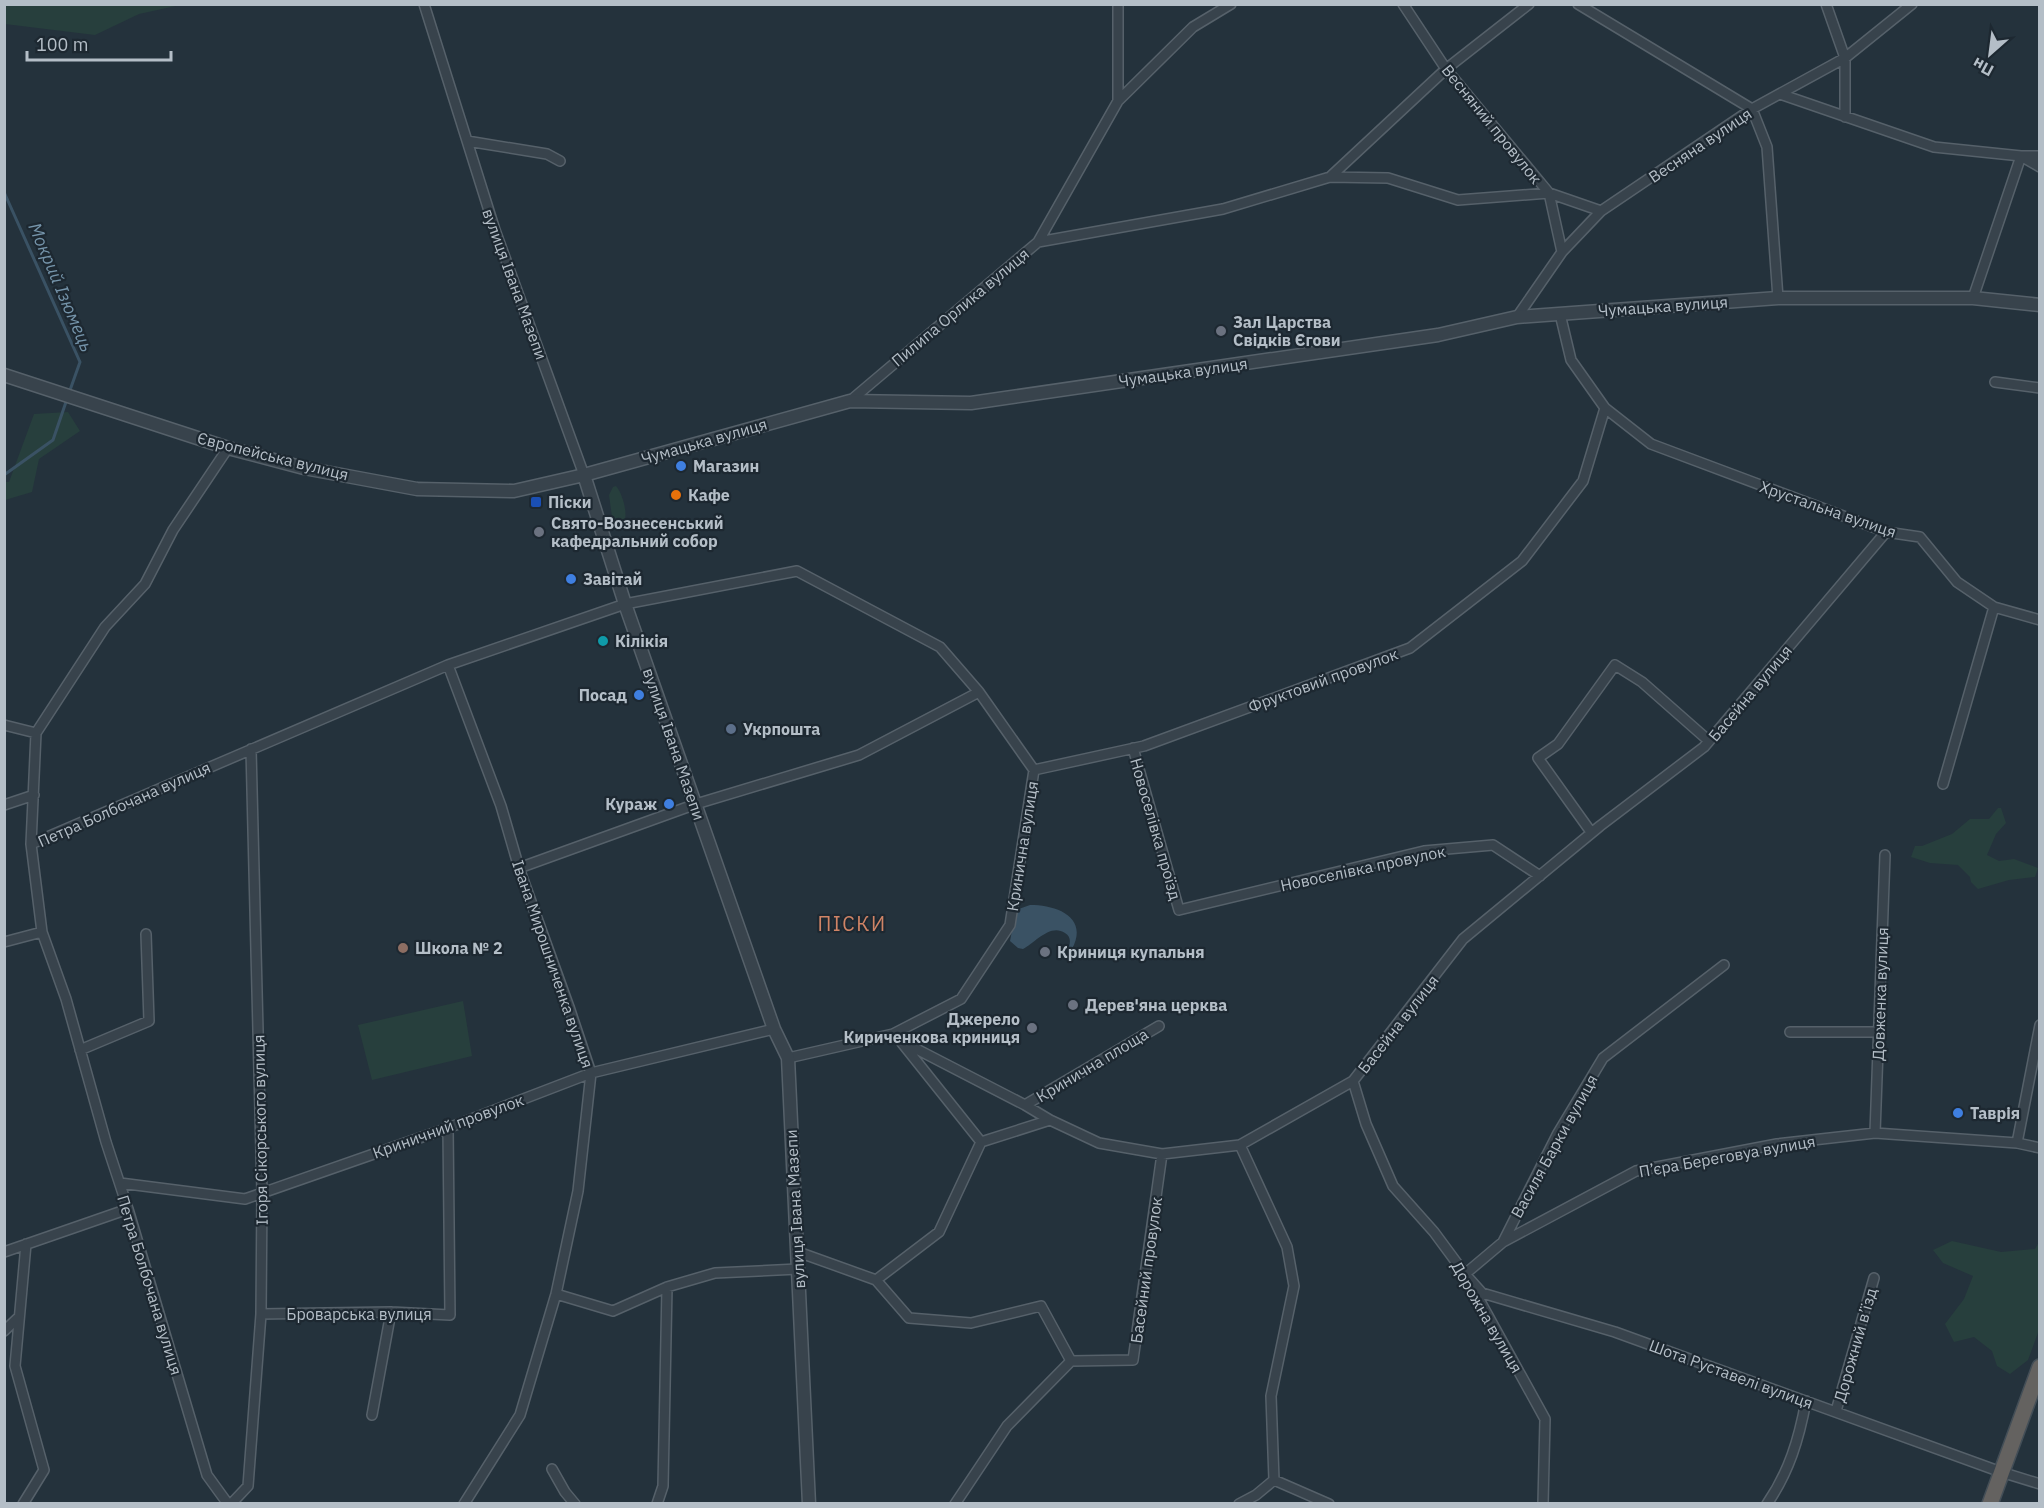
<svg xmlns="http://www.w3.org/2000/svg" width="2044" height="1508" font-family="'IBM Plex Sans',sans-serif">
  <rect width="100%" height="100%" fill="#24323c"/>
  <path fill="#273f3d" d="M4,5L5,4L180,5L139,14L95,35L5,24Z
    M68,412L80,431L39,459L32,492L5,500V482H9L34,414Z
    M616,486C623,494 629,516 623,525L617,526L613,524L609,495L613,487Z
    M1998,808H2001L2006,823L1996,834L1987,855L1999,861L2014,859L2038,868L2035,877L2009,880L1978,889L1971,882L1970,877L1958,865L1930,863L1911,857L1915,846H1922L1952,834L1970,819H1989Z
    M463,1001L472,1056L372,1080L358,1025Z
    M1952,1241L2001,1252L2035,1249L2039,1242V1330L2028,1360L2010,1374L1997,1366L1992,1351L1974,1337L1954,1342L1945,1324L1964,1299L1973,1276L1943,1263L1933,1250Z"/>
  <path fill="#3a5264" d="M1030,905C1057,905 1089,917 1072,949L1068,950C1070,944 1072,937 1065,933C1050,923 1035,943 1023,949L1018,948L1010,941L1016,910Z"/>
  <g fill="none" stroke-linecap="round" stroke-linejoin="round">
    <path stroke="#3a5264" stroke-width="3" d="M4,192L80,362L69,393
      M4,475L53,440L67,399"/>
    <defs>
      <path id="minor" d="M424,4L495,230L584,475
        M1403,4L1446,69L1549,193L1562,252
        M1578,4L1752,109L1767,147L1778,298
        M1826,4L1845,58V117
        M1780,94L1934,147L2021,156H2040
        M1118,101L1193,27L1231,4
        M467,141L547,154L560,161
        M1330,177L1388,178L1458,200L1549,193L1601,211
        M1038,242L1223,209L1330,177L1446,69L1529,4
        M1973,298L2021,156L2040,167
        M1560,314L1571,360L1605,408L1651,444L1886,532L1920,537L1957,582L1994,607L2040,620
        M1517,317L1562,252L1601,211L1752,109L1845,58L1912,4
        M1995,382L2040,388
        M850,401L1038,242L1118,101V4
        M448,665L501,806L519,868L569,1007L591,1073L578,1191L556,1294L520,1415L464,1504
        M4,725L36,733
        M1133,748L1179,910L1424,851L1493,845L1540,876
        M1034,770L1144,746L1410,648L1522,561L1583,481L1605,408
        M1943,784L1994,607
        M4,805L34,795
        M1591,832L1538,758L1558,744L1615,665L1642,682L1709,741
        M31,844L36,733L105,627L145,584L173,530L228,448
        M519,868L696,804L859,755L979,692
        M4,942L42,932
        M1790,1032H1878
        M893,1034L899,1040L1025,1105L1050,1120
        M902,1043L981,1142
        M80,1050L149,1021L146,934
        M1353,1081L1366,1124L1393,1186L1434,1232L1465,1274L1545,1419L1543,1504
        M1025,1105L1159,1026
        M1875,1133L1885,855
        M2017,1143L2040,1025
        M2040,1148L2017,1143L1875,1133L1777,1144L1636,1171L1503,1242L1465,1274L1482,1293L1615,1332L2001,1472L2040,1484
        M120,1183L245,1199L448,1128L591,1073L774,1029
        M1503,1242L1558,1133L1603,1058L1724,965
        M4,1252L128,1209
        M798,1252L876,1280L939,1232L981,1142L1050,1120L1099,1143L1162,1154L1240,1145L1353,1081L1463,939L1600,826L1704,747L1886,532
        M876,1280L909,1318L971,1323L1041,1306L1071,1361
        M556,1294L613,1311L667,1287L715,1273L798,1269
        M261,1314L391,1312L450,1315L448,1128
        M4,1331L19,1317
        M1836,1411L1874,1278
        M372,1415L391,1312
        M552,1469L565,1492L575,1504
        M1274,1480L1329,1504
        M23,1504L44,1470L15,1366L26,1244
        M228,1504L207,1475L128,1209L106,1142L66,999L42,932L31,844L448,665L625,604L797,571L940,647L979,692L1034,770L1010,925L961,999L893,1034L788,1058
        M231,1504L248,1486L261,1314L262,1192L251,749
        M657,1504L663,1486L667,1287
        M955,1504L1007,1426L1071,1361L1133,1360L1162,1154
        M1239,1504L1256,1495L1274,1480L1271,1396L1294,1286L1287,1247L1240,1145
        M1767,1504C1789,1472 1799,1439 1806,1401"/>
      <path id="tertiary" d="M4,375L228,448L304,468L417,489L514,491L584,475L850,401L971,403L1438,335L1517,317L1778,298H1973L2040,305
        M584,475L625,604L774,1029L788,1058L809,1504"/>
      <path id="trunk" d="M1990,1504L2040,1367"/>
    </defs>
    <use href="#minor" stroke="#56616a" stroke-width="12"/>
    <use href="#tertiary" stroke="#56616a" stroke-width="15"/>
    <use href="#trunk" stroke="#434e57" stroke-width="18"/>
    <use href="#minor" stroke="#38434c" stroke-width="9"/>
    <use href="#tertiary" stroke="#38434c" stroke-width="12"/>
    <use href="#trunk" stroke="#646260" stroke-width="15"/>
  </g>
  <g fill="#6b7280" stroke="#1d2831" stroke-width="2">
    <circle cx="1221" cy="331" r="6"/>
    <circle cx="539" cy="532" r="6"/>
    <circle cx="1045" cy="952" r="6"/>
    <circle cx="1073" cy="1005" r="6"/>
    <circle cx="1032" cy="1028" r="6"/>
  </g>
  <g fill="#3f7fe0" stroke="#1d2831" stroke-width="2">
    <circle cx="681" cy="466" r="6"/>
    <circle cx="571" cy="579" r="6"/>
    <circle cx="639" cy="695" r="6"/>
    <circle cx="669" cy="804" r="6"/>
    <circle cx="1958" cy="1113" r="6"/>
  </g>
  <circle fill="#e8710a" stroke="#1d2831" stroke-width="2" cx="676" cy="495" r="6"/>
  <rect fill="#1a4fb4" stroke="#1d2831" stroke-width="2" x="530" y="496" width="12" height="12" rx="3"/>
  <circle fill="#0f9aa8" stroke="#1d2831" stroke-width="2" cx="603" cy="641" r="6"/>
  <circle fill="#5c6f8a" stroke="#1d2831" stroke-width="2" cx="731" cy="729" r="6"/>
  <circle fill="#8d6e63" stroke="#1d2831" stroke-width="2" cx="403" cy="948" r="6"/>
  <g text-anchor="middle" dominant-baseline="central" stroke-width="4.5" stroke-linejoin="round" paint-order="stroke">
    <g font-size="16" fill="#b4bec7" stroke="#1d2831">
      <text transform="translate(1492 124) rotate(51)">Весняний провулок</text>
      <text transform="translate(1700 145) rotate(-34)">Весняна вулиця</text>
      <text transform="translate(515 284) rotate(70)">вулиця Івана Мазепи</text>
      <text transform="translate(1663 306) rotate(-4)">Чумацька вулиця</text>
      <text transform="translate(960 307) rotate(-40)">Пилипа Орлика вулиця</text>
      <text transform="translate(1183 372) rotate(-8)">Чумацька вулиця</text>
      <text transform="translate(704 441) rotate(-16)">Чумацька вулиця</text>
      <text transform="translate(273 456) rotate(14)">Європейська вулиця</text>
      <text transform="translate(1828 509) rotate(19)">Хрустальна вулиця</text>
      <text transform="translate(1323 680) rotate(-20)">Фруктовий провулок</text>
      <text transform="translate(1750 693) rotate(-50)">Басейна вулиця</text>
      <text transform="translate(674 744) rotate(71)">вулиця Івана Мазепи</text>
      <text transform="translate(124 804) rotate(-24)">Петра Болбочана вулиця</text>
      <text transform="translate(1156 829) rotate(74)">Новоселівка проїзд</text>
      <text transform="translate(1022 846) rotate(-81)">Кринична вулиця</text>
      <text transform="translate(1363 868) rotate(-12)">Новоселівка провулок</text>
      <text transform="translate(553 964) rotate(71)">Івана Мирошниченка вулиця</text>
      <text transform="translate(1880 994) rotate(-88)">Довженка вулиця</text>
      <text transform="translate(1398 1024) rotate(-52)">Басейна вулиця</text>
      <text transform="translate(1092 1065) rotate(-31)">Кринична площа</text>
      <text transform="translate(448 1126) rotate(-20)">Криничний провулок</text>
      <text transform="translate(260 1130) rotate(-91)">Ігоря Сікорського вулиця</text>
      <text transform="translate(1554 1146) rotate(-61)">Василя Барки вулиця</text>
      <text transform="translate(1727 1156) rotate(-10)">П’єра Береговуа вулиця</text>
      <text transform="translate(795 1209) rotate(-93)">вулиця Івана Мазепи</text>
      <text transform="translate(1146 1270) rotate(-82)">Басейний провулок</text>
      <text transform="translate(150 1285) rotate(73)">Петра Болбочана вулиця</text>
      <text x="359" y="1314">Броварська вулиця</text>
      <text transform="translate(1487 1317) rotate(60)">Дорожна вулиця</text>
      <text transform="translate(1855 1345) rotate(-74)">Дорожний в’їзд</text>
      <text transform="translate(1731 1374) rotate(20)">Шота Руставелі вулиця</text>
    </g>
    <g font-size="16" font-weight="bold" fill="#b4bec7" stroke="#1d2831" text-anchor="start">
      <text x="1233" y="322">Зал Царства<tspan x="1233" dy="18">Свідків Єгови</tspan></text>
      <text x="693" y="466">Магазин</text>
      <text x="688" y="495">Кафе</text>
      <text x="548" y="502">Піски</text>
      <text x="551" y="523">Свято-Вознесенський<tspan x="551" dy="18">кафедральний собор</tspan></text>
      <text x="583" y="579">Завітай</text>
      <text x="615" y="641">Кілікія</text>
      <text x="627" y="695" text-anchor="end">Посад</text>
      <text x="743" y="729">Укрпошта</text>
      <text x="657" y="804" text-anchor="end">Кураж</text>
      <text x="415" y="948">Школа № 2</text>
      <text x="1057" y="952">Криниця купальня</text>
      <text x="1085" y="1005">Дерев'яна церква</text>
      <text x="1020" y="1019" text-anchor="end">Джерело<tspan x="1020" dy="18">Кириченкова криниця</tspan></text>
      <text x="1970" y="1113">Таврiя</text>
    </g>
    <g font-size="18" font-style="italic" fill="#7594aa" stroke="#1d2831">
      <text transform="translate(61 287) rotate(67)">Мокрий Ізюмець</text>
    </g>
    <g font-size="20" letter-spacing="1.5" fill="#d08466" stroke="#1d2831">
      <text x="852" y="923">ПІСКИ</text>
    </g>
  </g>
  <rect width="2044" height="1508" fill="none" stroke="#b4bec7" stroke-width="12"/>
  <g transform="translate(1990 54) rotate(208)" stroke="#1d2831" stroke-width="4.5" paint-order="stroke">
  <path d="M0-4.5L10 22L0 15L-10 22Z" fill="#b4bec7"/>
  <text y="-9" font-size="16" font-weight="bold" text-anchor="middle" fill="#b4bec7">Пн</text>
  </g>
  <path d="M27 51v9h144v-9" fill="none" stroke="#b4bec7" stroke-width="3"/>
  <text x="36" y="51" font-size="18" fill="#b4bec7" stroke="#1d2831" stroke-width="4.5" paint-order="stroke">100 m</text>
</svg>
